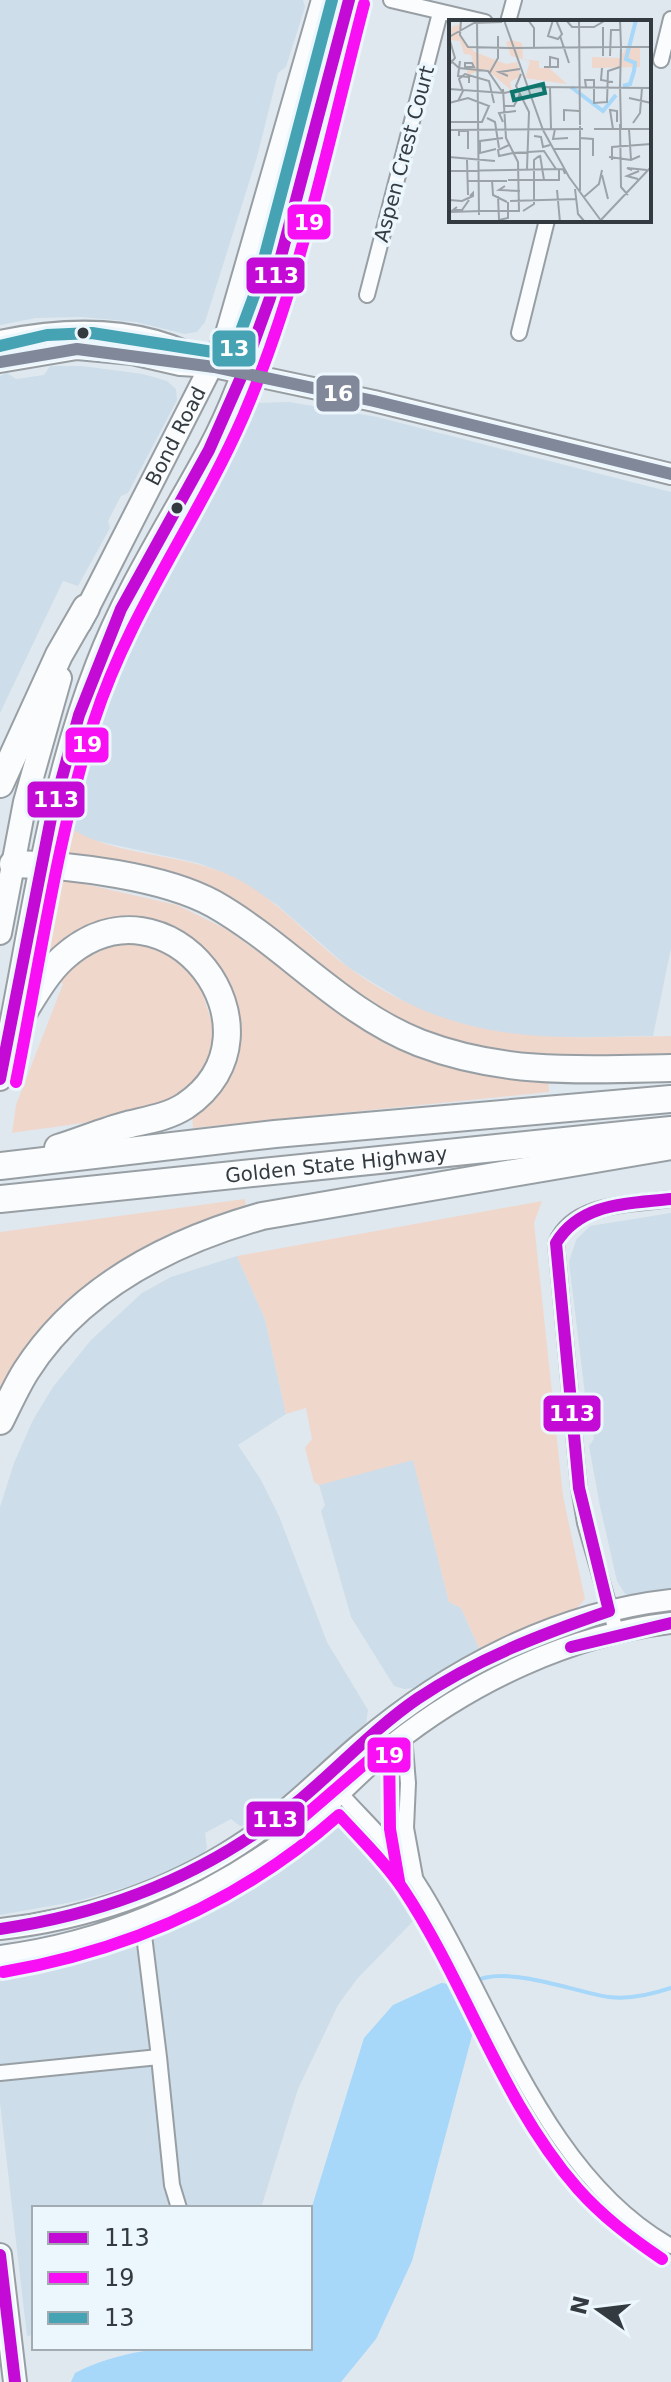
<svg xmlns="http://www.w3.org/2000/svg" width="671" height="2382" font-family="'DejaVu Sans',sans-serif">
  <rect width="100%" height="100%" fill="#dfe8ef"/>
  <path fill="#cddde9" d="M0,0H303L305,7L286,67L278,73L257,157L205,322L197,332L185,334L136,322L81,317L36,318L0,325Z
    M50,366H82L143,374L167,381L176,389L177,400L128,493L121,496L108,521L110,528L78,586L63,581L0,713V376L7,373L16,379L44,375Z
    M289,402L377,417L671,492V948L653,1036L542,1038L484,1031L439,1018L410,1005L349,968L276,904L227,874L198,863L83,838L66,825L97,706L140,619L145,616L157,587L153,577L212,478L243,412L254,403Z
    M671,1213V1590L632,1596L625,1594L617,1581L600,1506L589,1446L594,1439L591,1415L587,1411L569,1262L576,1240L590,1226Z
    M237,1256L265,1319L286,1414L238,1445L261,1480L279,1516L327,1642L368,1710L366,1724L301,1786L253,1823L240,1826L231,1819L205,1833L207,1848L202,1855L151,1880L78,1901L0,1915V1507L14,1463L33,1420L53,1387L91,1340L142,1293L171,1277Z
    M413,1459L449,1602L461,1608L479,1648L413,1688L404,1689L394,1686L351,1617L321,1511L325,1505L319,1485Z
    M337,1815L359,1836L419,1915L357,1979L338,2005L298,2089L261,2208H34V2335L27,2336L0,2103V1969L72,1956L125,1938L132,1941L161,1929L168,1920L263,1875L266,1867L331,1816Z"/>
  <path fill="#f0d7cc" d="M66,825C111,857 176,852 227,874C277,896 308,939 352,970C459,1046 547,1038 671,1036V1057C604,1058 518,1064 453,1044C366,1018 314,953 241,906C202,880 120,869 73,857L62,843Z
    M67,880L177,905L226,929L336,1007L548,1077L549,1092L193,1128L192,1114L233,998C211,951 192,935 141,922L45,969L39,965L53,893L59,882Z
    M128,943L162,949L201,979C201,1000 214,1018 214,1039C214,1118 69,1123 12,1133L16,1105L63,984L59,980C80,960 99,948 128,943Z
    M245,1199L247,1214L153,1248L0,1401V1232Z
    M542,1201L534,1223L563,1496L585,1599L575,1610L479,1648L461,1608L449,1602L413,1460L319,1485L314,1482L305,1448L312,1439L306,1408L286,1414L265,1319L237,1256Z"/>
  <path fill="#a7d7f9" d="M441,1983L468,1986L473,2032L412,2261L376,2339L341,2382H71L75,2373C146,2336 232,2348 310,2348V2213L364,2038L393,2005Z"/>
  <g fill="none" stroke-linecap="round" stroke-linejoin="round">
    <path stroke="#a7d7f9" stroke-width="4" d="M474,1982C504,1964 575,1992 609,1997C629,2000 653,1994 671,1988"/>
    <defs>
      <path id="street" d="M391,0L485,22
        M508,22L514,0
        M661,60L671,19
        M367,295L440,13
        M519,333L547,220
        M617,1634L585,1523L579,1488L556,1243C574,1201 632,1205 671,1199
        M404,1736L408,1783L406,1828L415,1877
        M391,1746L393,1830L400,1858
        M340,1793C368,1824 402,1855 423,1891C496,2010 546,2176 671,2246
        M159,2057L172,2185L179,2208
        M0,2073L159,2057L142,1919"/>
      <path id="secondary" d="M0,341C72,326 150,325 214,367
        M0,362L77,349L132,354L180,365L214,367L374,401L671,474
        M0,1929C84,1920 169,1891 239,1845C284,1816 320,1778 360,1744C448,1669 555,1613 671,1600
        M0,1956C102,1943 200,1902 283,1842C323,1813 354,1776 392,1745C471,1682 570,1635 671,1623"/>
      <g id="primary">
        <path id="s1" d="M80,623L226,337L323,0"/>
        <path d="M0,933L25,802L60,678"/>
        <path d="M0,1079C30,941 45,798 97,665C126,589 170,522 209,450C235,402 252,349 270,298L349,0"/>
        <path d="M0,2255L15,2382"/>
      </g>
      <g id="highway">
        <path d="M0,784L59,655L86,608"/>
        <path d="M13,864C71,865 163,876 214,904C286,945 341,1012 420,1043C504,1075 583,1070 671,1068"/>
        <path d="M10,1033C27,1009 42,977 63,958C168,864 294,1032 185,1106C168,1117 147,1120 127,1125C104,1131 81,1141 58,1148"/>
        <path d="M0,1166L275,1134L671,1099"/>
        <path id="s2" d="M0,1199L671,1130"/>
        <path d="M0,1421C8,1405 16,1387 26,1371C79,1288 170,1242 262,1216L671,1146"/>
      </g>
    </defs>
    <use href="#street" stroke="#989fa4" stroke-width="18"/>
    <use href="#secondary" stroke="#989fa4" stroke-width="24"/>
    <use href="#primary" stroke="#989fa4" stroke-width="26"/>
    <use href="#highway" stroke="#989fa4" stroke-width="30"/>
    <use href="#street" stroke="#fafcfd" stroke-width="14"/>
    <use href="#secondary" stroke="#fafcfd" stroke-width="20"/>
    <use href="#primary" stroke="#fafcfd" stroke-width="22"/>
    <use href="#highway" stroke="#fafcfd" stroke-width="26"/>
    <defs>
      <path id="bus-1" d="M0,1079L51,818L79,715L121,609L209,450L242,375L270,298L349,0
        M571,1647L671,1623
        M0,1929C113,1913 214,1872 302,1798C340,1766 375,1728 417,1699C476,1659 542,1634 609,1611L579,1488L556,1243C581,1202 628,1204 671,1199
        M0,2255L15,2382"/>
      <path id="bus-2" d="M16,1082C40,962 57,838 94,721C130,610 197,522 243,417C300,285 328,142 364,4
        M302,1818L389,1743L390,1829L399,1881
        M3,1972C130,1950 242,1901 339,1815C361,1839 385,1862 403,1889C467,1985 501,2101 578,2189C603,2217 631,2238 662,2259"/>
      <path id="bus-3" d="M0,346L47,335L92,333L232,355L255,293L332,0"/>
      <path id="bus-4" d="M0,362L77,349L214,367L374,401L671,474"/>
    </defs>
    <use href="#bus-1" stroke="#ecf6fd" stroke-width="18"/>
    <use href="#bus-2" stroke="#ecf6fd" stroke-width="18"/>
    <use href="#bus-3" stroke="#ecf6fd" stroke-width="18"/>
    <use href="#bus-4" stroke="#ecf6fd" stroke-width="18"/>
    <use href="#bus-1" stroke="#c40bd5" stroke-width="12"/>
    <use href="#bus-2" stroke="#f80ff3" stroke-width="12"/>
    <use href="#bus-3" stroke="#45a3b3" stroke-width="12"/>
    <use href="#bus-4" stroke="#818899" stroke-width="12"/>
  </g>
  <g fill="#343b40" stroke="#ecf6fd" stroke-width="3">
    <circle cx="83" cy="333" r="7"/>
    <circle cx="177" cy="508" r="7"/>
  </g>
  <g text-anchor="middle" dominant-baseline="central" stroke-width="7" stroke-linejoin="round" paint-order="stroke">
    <g font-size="20" fill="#343b40" stroke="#ecf6fd">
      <text transform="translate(404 154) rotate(-75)">Aspen Crest Court</text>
      <text stroke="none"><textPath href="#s1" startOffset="210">Bond Road</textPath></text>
      <text stroke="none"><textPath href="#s2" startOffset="338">Golden State Highway</textPath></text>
    </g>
  </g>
  <g transform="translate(449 20)">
    <rect width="202" height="202" fill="#dfe8ef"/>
    <path d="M11,4L12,18L26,32L57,44L68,42L72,56L61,62L63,71L37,49L18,55V49L26,48L22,35L15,34L11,21L0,20L3,7ZM63,20L73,23L74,39L90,41V48H100L118,64L76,58L81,41L62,36L57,22ZM177,28H191V47L143,48V37L171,38Z" fill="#f0d7cc"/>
    <path fill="none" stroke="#a7d7f9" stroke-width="4" d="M174,66L181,64L185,51L186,43L177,39L187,0M122,67L154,91L167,75"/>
    <path fill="none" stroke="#9ba3a9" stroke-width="2" d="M12,0L11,15L19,27L64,28L172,27L171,0M28,0L30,195M55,0L94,110L120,157L153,202M79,0L85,8V28M104,0L99,16L109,19L113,14L107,0M117,0L123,7H145L157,0M130,0L131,105M111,16L120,43M0,17L25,3L53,2M172,27H202M154,36V7M161,36L162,10H171M0,39L10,48L39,51L54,73M11,41L9,56L20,57V63M16,43H23L25,47H16ZM0,45L6,38L1,21M95,47H109V39L101,37V47M153,48L152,60L164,62M40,54L49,38V16M72,54L67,66L80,92L78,149M59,56L50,52L71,49M171,65L172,108M137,67L136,60H145V83L158,82L159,51L171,47M101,68L102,109M171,68L172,27M0,69L55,73L83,67L202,68M180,78L202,83V69M9,81L14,71L10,59L16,54L40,61L45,83M0,83L19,78L40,86L33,102H0M54,86H65L71,74M38,98L46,102L50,128M115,101V90L130,91M54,102L50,93L67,91M184,103L191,93L193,68M171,104L172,167L179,175M106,109L104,119L119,118M145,109H202M164,109L161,90L168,91V102M180,109L182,140M0,110L134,109M1,110V148M10,116V111H19V129M85,116L92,117L94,127L101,125M131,118L144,119V136M60,125L49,130L50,136L64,133M47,129L31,133V121L54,118M105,129H131M63,133L95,131L107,149M91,135L95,160M0,137L46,141M160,137L182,140L191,136M18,140L19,175M163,140V127L202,124M183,150L178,148L198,150M0,151L114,149L116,154M153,155L159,179M189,159L178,156L190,151M43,160L44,175L58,182M59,160H110V149M19,161H58M56,166L50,170L71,171M126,169L129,194L136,202M108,170L111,202M131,171V106M49,176L50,200L59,198V182M135,177L150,164L153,150M0,180L13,181L24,176V173L21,176M61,181L127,179M8,187L4,190H13L20,180M33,191H70L69,142L57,118L54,69M74,191L85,184V140L90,136M0,192L33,191M150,202L202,147"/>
    <path fill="#0f766e" fill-opacity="0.15" stroke="#0f766e" stroke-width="4" d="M94,64L96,73L65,80L63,72Z"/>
    <rect width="202" height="202" fill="none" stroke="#343b40" stroke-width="4"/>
  </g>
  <g stroke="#ecf6fd" stroke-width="3">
    <rect x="286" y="203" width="46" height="38" rx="8" fill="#f80ff3"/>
    <rect x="245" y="256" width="61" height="39" rx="8" fill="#c40bd5"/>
    <rect x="211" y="329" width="46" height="39" rx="8" fill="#45a3b3"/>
    <rect x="315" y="374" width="46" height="39" rx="8" fill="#818899"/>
    <rect x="64" y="726" width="46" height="38" rx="8" fill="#f80ff3"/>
    <rect x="26" y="780" width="60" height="39" rx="8" fill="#c40bd5"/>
    <rect x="542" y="1394" width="60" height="39" rx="8" fill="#c40bd5"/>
    <rect x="366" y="1736" width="46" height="38" rx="8" fill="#f80ff3"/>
    <rect x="245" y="1800" width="61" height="38" rx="8" fill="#c40bd5"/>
  </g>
  <g font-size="22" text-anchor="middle" font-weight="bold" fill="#fff">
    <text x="309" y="230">19</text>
    <text x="276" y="283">113</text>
    <text x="234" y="356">13</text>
    <text x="338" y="401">16</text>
    <text x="87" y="752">19</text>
    <text x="56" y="807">113</text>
    <text x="572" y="1421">113</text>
    <text x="389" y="1763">19</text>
    <text x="275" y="1827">113</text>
  </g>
  <rect x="32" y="2206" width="280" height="144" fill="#ecf6fd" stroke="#a2abb1" stroke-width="2"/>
  <rect x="48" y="2232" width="40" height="12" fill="#c40bd5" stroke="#a2abb1" stroke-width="2"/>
  <text x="104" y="2246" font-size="24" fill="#343b40">113</text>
  <rect x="48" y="2272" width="40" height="12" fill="#f80ff3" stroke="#a2abb1" stroke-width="2"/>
  <text x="104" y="2286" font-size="24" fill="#343b40">19</text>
  <rect x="48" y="2312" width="40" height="12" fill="#45a3b3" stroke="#a2abb1" stroke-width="2"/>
  <text x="104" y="2326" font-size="24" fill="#343b40">13</text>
  <g transform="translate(599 2310) rotate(284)" stroke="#ecf6fd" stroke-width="6" paint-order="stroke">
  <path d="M0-6L14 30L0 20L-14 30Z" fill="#343b40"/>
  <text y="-12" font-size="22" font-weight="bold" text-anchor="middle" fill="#343b40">N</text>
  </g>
</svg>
